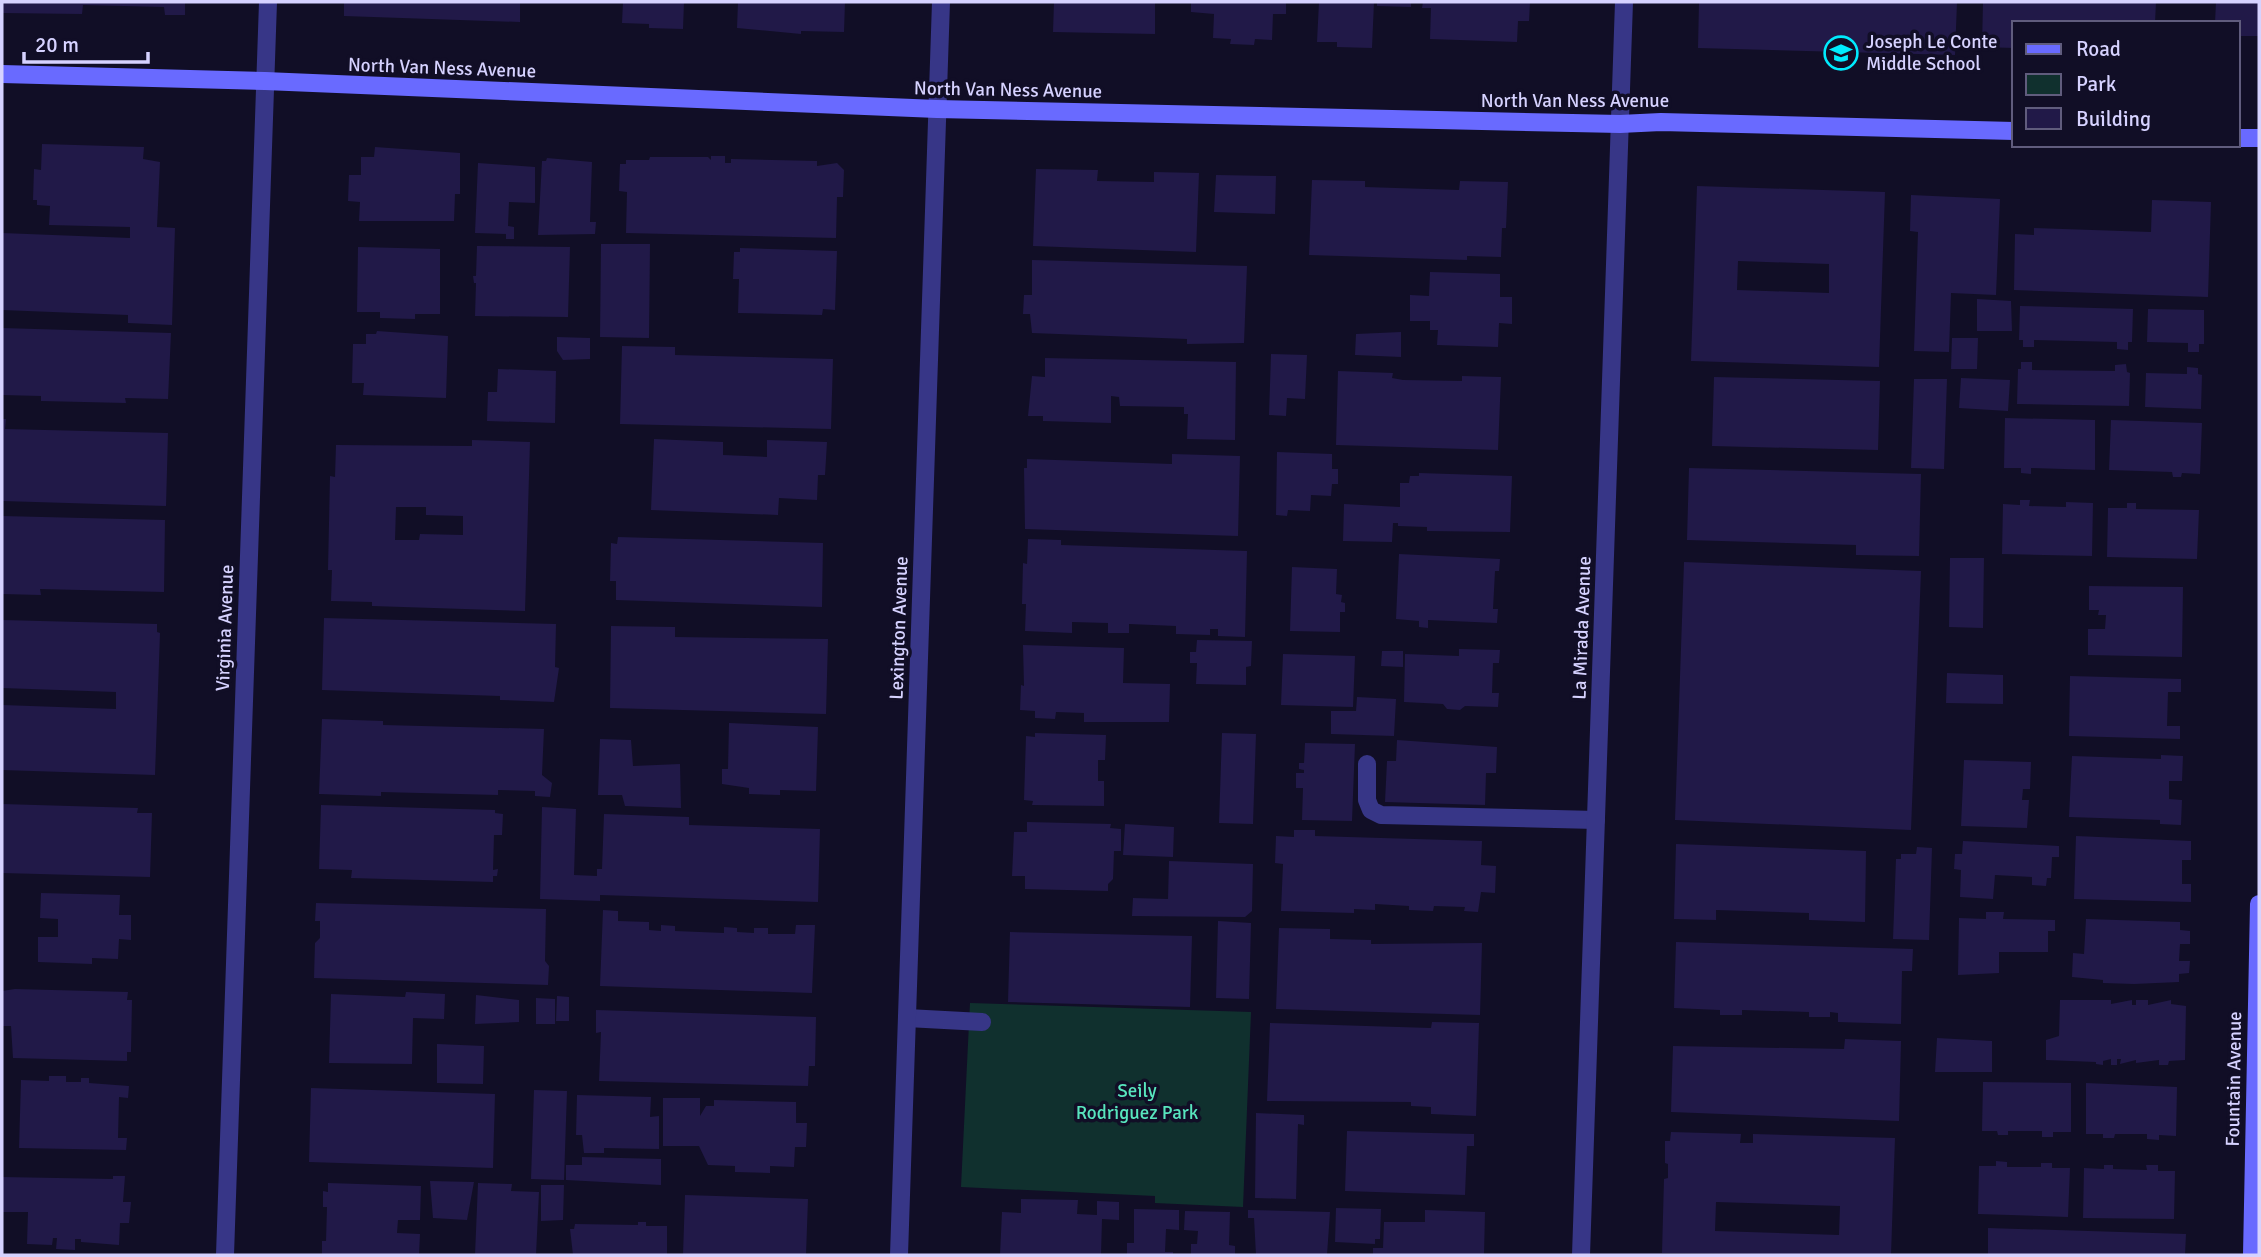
<svg xmlns="http://www.w3.org/2000/svg" width="2261" height="1257" font-family="Signika,sans-serif">
  <rect width="100%" height="100%" fill="#110e26"/>
  <path fill="#10302e" d="M970,1003L1251,1012L1243,1207L1155,1203V1196L961,1187Z"/>
  <path fill="#211948" fill-rule="evenodd" d="M2,2H185V15H165L164,7L83,5L82,14L2,13Z
    M344,2H520V22L344,16Z
    M623,2H684L683,29L649,28V24L622,23Z
    M738,2H845L844,32L801,31V34L737,28Z
    M1054,2H1155V34L1053,32Z
    M1191,2H1286V14H1273L1272,40L1255,39L1254,45L1230,44L1231,39L1213,38L1214,14L1191,12Z
    M1319,2H1374L1372,48L1337,47V42H1317Z
    M1377,2H1411V7L1377,6Z
    M1423,2H1530L1529,21H1518L1517,42L1430,39L1431,8H1422Z
    M1699,2H1957L1955,55L1698,48Z
    M1983,2H2156L2155,23H2014V48L1982,47Z
    M2216,2H2259V36H2238V23H2215Z
    M42,144L144,147L143,159L160,162L157,227L175,228L172,325L128,323V315L2,310V233L130,238V227L49,225L50,206L37,205V200H33L34,169L41,170Z
    M375,147L460,153V194H455L454,221H359L360,202L348,201L349,175H361V157H374Z
    M711,156H725V163H731V159L817,161V166L837,163L844,170L843,197H837L836,238L626,233L627,192L619,191L620,164H626V160H649L650,157H708L711,160Z
    M547,158L592,162L590,222H596L595,234L538,235L542,161H546Z
    M478,163L535,167V203L509,202L508,226L514,227V239H506V234L475,233Z
    M1036,169L1098,170L1097,181L1154,182V172L1199,173L1196,252L1033,246Z
    M1216,175L1276,176L1275,214L1214,212Z
    M1312,180L1365,181V187L1459,190L1460,181L1508,182L1506,228H1502L1501,257L1467,256V260L1309,255Z
    M1697,186L1885,192L1879,367L1691,361ZM1738,261L1829,264V293L1737,290Z
    M1911,195L2000,199L1996,295L1951,293L1949,352L1914,351L1918,232L1910,231Z
    M2152,200L2211,202L2208,297L2014,290L2015,234L2034,235V228L2151,232Z
    M601,244H650L649,338L600,337Z
    M477,246L570,247L568,317L475,316L476,283H474L473,276H476Z
    M358,247L440,249V314H415V319L380,318V312H357Z
    M740,248L837,251L835,310L823,309L822,315L738,313L739,279H733L734,252H740Z
    M1032,260L1247,266L1244,343L1187,344V339L1032,333L1030,314H1023L1024,295H1032Z
    M1430,272L1500,274V297H1512V324L1499,323L1498,347L1437,345L1438,330H1430V321H1410V295L1429,296Z
    M1977,299L2011,301L2012,331H1977Z
    M2020,306L2133,309L2132,342H2128V350L2117,349V342L2034,340V347H2023V340H2019Z
    M2148,309L2204,310V344H2199V352H2188V343L2147,342Z
    M2,328L171,333L168,399L125,398L126,403L41,401V396L2,395Z
    M377,331L448,336L446,398L363,395L364,383H352L353,344H366V334H376Z
    M1401,332V357L1355,355L1356,334Z
    M557,337L590,338V359L563,360L557,351Z
    M1952,338H1978L1977,369H1951Z
    M622,346L675,347V355L833,359L831,429L620,424Z
    M1271,354L1307,355L1305,399L1287,398L1286,416L1269,415Z
    M1045,358L1236,362L1235,440L1187,439L1188,414H1184V407L1120,406L1119,397L1111,396V423L1043,421V416H1028L1032,376L1045,377Z
    M2021,362H2032V370L2115,371V365L2126,364L2127,372L2130,373L2129,406L2017,404L2018,369H2021Z
    M2187,367L2198,368V374L2202,375L2201,409L2145,407L2146,373L2187,374Z
    M498,369L556,371L555,423L487,421L488,392H497Z
    M1338,371L1393,373L1392,378L1403,380L1462,381V376L1501,377L1498,450L1336,445Z
    M1714,377L1880,381L1878,450L1712,446Z
    M1961,378L2010,380L2008,411L1959,408Z
    M1914,379H1947L1944,469L1911,468Z
    M2005,418L2095,420V470L2031,468V474L2021,473V468H2004Z
    M2,419H6L5,429L168,433L166,506L2,501Z
    M2111,420L2202,423L2200,474L2182,473L2181,477H2173L2172,472L2109,470Z
    M654,439L723,442V455L767,457V440L827,442L825,475H818L817,500L779,498L778,515L651,510Z
    M472,440L530,442L525,611L372,606V602L331,601L332,570H328L330,476L335,477L336,445L472,446ZM396,507H426V515L463,516V535L420,534L419,540H395Z
    M1277,452L1332,454V469H1338V484H1332L1331,496L1311,495L1310,511L1288,510L1287,516L1276,515Z
    M1172,454L1240,456L1238,536L1025,529L1024,468H1027V459L1172,464Z
    M1689,468L1921,474L1919,556L1856,555V545L1687,540Z
    M1419,473L1512,476L1510,532L1427,531V527L1398,526V523H1393L1392,542L1343,541L1344,504L1400,507V483H1409L1410,476H1419Z
    M2020,500H2030L2029,506L2066,507V502L2093,503L2092,556L2002,554L2003,504L2020,505Z
    M2127,503H2136V509L2199,510L2197,559L2107,557L2108,508H2127Z
    M2,516L165,520L164,592L40,589L41,595L2,594Z
    M618,537L823,543L822,607L616,600V581H610L611,543L617,544Z
    M1028,539L1061,540V545L1247,551L1245,637L1218,636V629H1210V635L1176,634V626L1129,624V633H1108V623L1072,622V633L1025,631L1026,604H1022L1023,563L1027,564Z
    M1399,554L1500,559L1499,571H1495L1493,609H1498L1497,623L1428,620V628L1419,627V621L1396,619Z
    M1950,558H1984L1983,628L1949,627Z
    M1684,562L1921,571L1911,830L1675,820Z
    M1292,567L1337,569L1336,594L1342,595L1341,602L1345,603V612H1340V632L1290,631Z
    M2089,586L2183,587L2182,657L2088,655V629H2105L2106,615H2098L2099,610H2089Z
    M324,618L556,624L555,667L559,668L554,702L500,700V696L322,690Z
    M2,620L157,624V632L160,633L155,775L2,770V705L116,709V692L2,688Z
    M611,626L675,627V637L828,639L826,714L610,708Z
    M1197,640L1252,641L1251,666L1246,667V685L1196,684L1197,663H1190V652H1196Z
    M1023,645L1124,648L1123,683L1170,684L1169,722H1084V713L1056,712L1055,719L1035,718V711L1020,710L1021,685L1024,686Z
    M1459,649L1500,650L1499,663H1493L1492,693H1499L1498,707L1465,706L1460,710L1447,709L1443,704L1404,702L1405,654L1459,656Z
    M1382,651H1403V667L1381,666Z
    M1283,654L1355,656L1353,707L1281,705Z
    M1947,673L2003,675V704L1946,703Z
    M2070,676L2181,679V692H2168L2167,726H2180V739L2069,736Z
    M1357,697L1396,699L1394,736L1331,734V711H1356Z
    M322,719L383,721V725L544,729L542,775L552,783L550,797L535,796V791L498,790V795L381,792V796L319,794Z
    M729,723L818,727L816,791L780,790V795L749,794V788L722,784V769H728Z
    M1035,733L1106,735L1105,760H1098V781H1104V806L1032,805L1033,801L1024,800L1026,736L1035,737Z
    M1222,733L1256,734L1253,824L1219,823Z
    M600,739L631,740L633,766L680,764L681,808L625,806L622,795H598Z
    M1397,740L1497,747L1496,773H1486L1485,805L1385,802L1387,761H1396Z
    M1305,743L1355,744L1352,821L1302,820L1303,788H1296V773H1304V770L1299,769V763H1304Z
    M2161,755L2183,756L2182,781H2169V799L2182,800L2181,825L2160,824V820L2069,817L2072,756L2161,759Z
    M1964,760L2031,762L2030,789H2023L2022,800H2029L2027,828L1961,826Z
    M2,804L138,808L137,813H152L150,877L2,873Z
    M321,805L495,810V813L503,814L502,835H494L493,870L498,869L497,876H493V882L351,878L352,870L319,869Z
    M542,807L576,809L574,875L597,876V869H602L604,814L689,817V825L820,829L818,902L600,895V901L540,899Z
    M1027,822L1111,824L1110,828L1121,829V851H1114L1113,879L1108,884V891L1025,889V876H1012L1014,832H1027Z
    M1125,824L1174,827L1173,857L1123,855Z
    M1294,830H1315V836L1482,841L1481,865L1496,866L1495,893L1481,892L1478,912L1464,911L1465,907L1434,906L1433,911L1409,910V906L1375,904V910L1354,909V913L1281,911L1283,864L1275,863L1276,836L1294,837Z
    M2076,836L2191,841V860H2182V884H2191V902L2074,899Z
    M1963,841L2059,846V857H2052L2051,878H2047L2046,886L2032,885V877L1995,875L1993,899L1960,897L1961,870L1954,869L1955,854H1962Z
    M1676,844L1866,851L1865,922L1809,920V913L1716,910V920L1674,919Z
    M1917,847L1932,848L1929,940L1893,939L1896,859H1901V854H1916Z
    M1169,861L1253,864L1252,911L1245,917L1132,916L1133,898L1168,899Z
    M41,893L120,895L119,915H131V940L119,939L118,959L92,958V964L38,962V937H58V919L40,918Z
    M316,903L546,909L545,961L549,966L548,985L314,978L315,943L320,938V921H315Z
    M603,910L618,911V921L649,922V930L661,931V925L675,926V931L724,933V927L737,928V932L754,933V928H768V934H795L796,925H815L812,993L600,986Z
    M1986,912H2004L2003,919L2055,920V931H2048V952H1999V973L1958,975L1959,918L1986,919Z
    M2086,919L2180,922V930L2190,931V944H2180L2179,961H2190L2189,973L2179,974V982L2134,984L2103,983V980L2072,977L2073,953L2084,954Z
    M1218,921L1251,923L1249,999L1216,998Z
    M1279,928L1330,929V939L1371,940V944L1482,943L1480,1015L1276,1009Z
    M1010,932L1192,936L1190,1007L1008,1002Z
    M1676,942L1913,949L1912,971H1902L1901,1024L1838,1022V1013L1830,1012V1017H1809V1012L1742,1010V1015H1720V1010L1674,1008Z
    M15,989L128,992L127,1000H132L131,1052H127V1061L13,1058L11,1026H2V991Z
    M406,992L445,994L444,1019L413,1018L412,1064L329,1063L331,994L405,997Z
    M476,995L519,1000V1022L475,1024Z
    M557,996L569,997V1021H556Z
    M536,998L555,999V1024H536Z
    M2060,1000H2111V1004L2132,1000V1005H2136V1000H2148V1005L2171,1000V1004L2186,1006L2185,1060L2169,1061L2168,1065H2159V1060L2136,1063V1060L2120,1064L2121,1059H2117V1065H2111V1059L2103,1061V1065L2096,1064V1062L2046,1060V1040L2059,1036Z
    M596,1010L816,1017L815,1066H809L808,1086L599,1081L601,1032L596,1033Z
    M1432,1022L1479,1023L1476,1116L1431,1114V1107L1411,1106V1102L1267,1101L1270,1023L1431,1028Z
    M1937,1038L1992,1041V1072H1935Z
    M1845,1039L1901,1041L1899,1121L1671,1112L1673,1046L1844,1049Z
    M437,1044L484,1046L483,1084L437,1083Z
    M49,1076H66V1082H81V1078H89V1083L129,1086L128,1098L119,1097L118,1138H127L126,1150L19,1148L21,1080L49,1081Z
    M1983,1082L2071,1083V1132H2053V1137H2042V1131H2008V1135H1998L1997,1131H1982Z
    M2086,1083L2177,1087L2176,1136L2159,1135V1140L2147,1139V1134H2115L2114,1138H2103V1134H2086Z
    M311,1088L495,1094L493,1168L309,1162Z
    M534,1090L567,1091L564,1180L531,1179Z
    M577,1095L651,1097L650,1117L659,1116V1149L604,1148V1153H584L582,1135H576Z
    M663,1098H700V1116L706,1106H714V1100L796,1102V1123H807L806,1147H795L794,1167L770,1166V1173L735,1172V1166L708,1165L699,1146H663Z
    M1256,1113L1304,1115V1125L1298,1124L1296,1199L1255,1198Z
    M1347,1131L1474,1134V1146H1467L1465,1195L1345,1191Z
    M1671,1132L1741,1134L1740,1143H1753V1134L1895,1138L1891,1255L1662,1253L1664,1179L1668,1178V1164L1665,1163V1141H1670ZM1716,1202L1840,1206L1839,1235L1715,1231Z
    M582,1157L661,1159V1185L566,1180V1165H582Z
    M1996,1161L2007,1162V1167H2041V1163H2052V1168H2070L2068,1217L1978,1214L1979,1166H1996Z
    M2104,1165H2113V1169L2147,1170L2146,1165H2158V1171H2175L2174,1219L2083,1218L2084,1168L2104,1169Z
    M113,1176H125L123,1202H131L129,1223H120L119,1245L81,1242V1239H75V1250L56,1249L57,1238H53L52,1245L27,1244L28,1212H2V1177L113,1179Z
    M430,1181L474,1182L467,1220L433,1218Z
    M328,1183L421,1186L420,1220H398L397,1233L420,1234L419,1255H322V1241H326L327,1207H323V1191L328,1192Z
    M478,1183L512,1184L511,1191L539,1192L536,1255H475Z
    M541,1185H564L563,1220L541,1221Z
    M685,1195L808,1199L806,1255H683Z
    M1021,1199L1078,1200L1077,1214L1097,1215V1201L1119,1202V1220L1102,1219L1101,1255H1000L1002,1212L1021,1213Z
    M1336,1208L1381,1209L1380,1239H1375V1244L1335,1242Z
    M1134,1209L1179,1210V1230L1166,1229L1165,1252H1173V1255H1127V1243H1134Z
    M1248,1210L1330,1212L1327,1255H1256L1254,1218H1248Z
    M1425,1210L1485,1212L1484,1255H1373V1248H1383L1384,1222H1425Z
    M1185,1211L1230,1212L1229,1245L1235,1246V1255H1191V1244H1197L1198,1231L1184,1230Z
    M638,1222H646V1226H667V1255H573L570,1229H574L575,1224L638,1225Z
    M1988,1228L2186,1234L2185,1255H1988Z"/>
  <g fill="none" stroke-linecap="round" stroke-linejoin="round">
    <path stroke="#373687" stroke-width="18" d="M1367,764V800L1371,810L1381,815L1596,820
      M907,1018L982,1022"/>
    <path stroke="#373687" stroke-width="18" d="M225,1255L268,2
      M899,1255L941,2
      M1581,1255L1624,2"/>
    <path stroke="#696aff" stroke-width="18" d="M2,74L265,81L937,109L1620,124L1661,122L2014,131
      M2238,138H2259
      M2252,1255L2259,904"/>
  </g>
  <defs>
    <symbol id="school-ring" viewBox="-11 -11 22 22"><circle r="9.5" fill="#110e26" stroke="#00ebfd" stroke-width="1.5"/><path d="M0-5L7-2L0 1L-7-2ZM-4 1L0 2.5L4 1V4Q0 6-4 4Z" fill="#00ebfd"/></symbol>
  </defs>
  <g fill-rule="evenodd">
    <use href="#school-ring" x="1822" y="34" width="38" height="38"/>
  </g>
  <g text-anchor="middle" dominant-baseline="central" stroke-width="7" stroke-linejoin="round" paint-order="stroke">
    <g font-size="19" fill="#d6d2ff" stroke="#110e26" text-anchor="start">
      <text x="1866" y="42">Joseph Le Conte<tspan x="1866" dy="22">Middle School</tspan></text>
    </g>
    <g font-size="19" fill="#d6d2ff" stroke="#110e26">
      <text transform="translate(442 68) rotate(2)">North Van Ness Avenue</text>
      <text transform="translate(1008 90) rotate(1)">North Van Ness Avenue</text>
      <text x="1575" y="101">North Van Ness Avenue</text>
      <text transform="translate(225 628) rotate(-88)">Virginia Avenue</text>
      <text transform="translate(899 628) rotate(-88)">Lexington Avenue</text>
      <text transform="translate(1582 628) rotate(-88)">La Mirada Avenue</text>
      <text transform="translate(2234 1079) rotate(-89)">Fountain Avenue</text>
    </g>
    <g font-size="19" fill="#58e6be" stroke="#110e26">
      <text x="1137" y="1091">Seily<tspan x="1137" dy="22">Rodriguez Park</tspan></text>
    </g>
  </g>
  <rect width="2261" height="1257" fill="none" stroke="#d6d2ff" stroke-width="7"/>
  <rect x="2012" y="21" width="228" height="126" fill="#110e26" stroke="#605c7d" stroke-width="2"/>
  <rect x="2026" y="44" width="35" height="10" fill="#696aff" stroke="#605c7d" stroke-width="2"/>
  <text x="2076" y="56" font-size="21" fill="#d6d2ff">Road</text>
  <rect x="2026" y="74" width="35" height="21" fill="#10302e" stroke="#605c7d" stroke-width="2"/>
  <text x="2076" y="91" font-size="21" fill="#d6d2ff">Park</text>
  <rect x="2026" y="108" width="35" height="21" fill="#211948" stroke="#605c7d" stroke-width="2"/>
  <text x="2076" y="126" font-size="21" fill="#d6d2ff">Building</text>
  <path d="M24 52v10h124v-10" fill="none" stroke="#d6d2ff" stroke-width="3.5"/>
  <text x="35" y="52" font-size="21" fill="#d6d2ff" stroke="#110e26" stroke-width="5" paint-order="stroke">20 m</text>
</svg>
